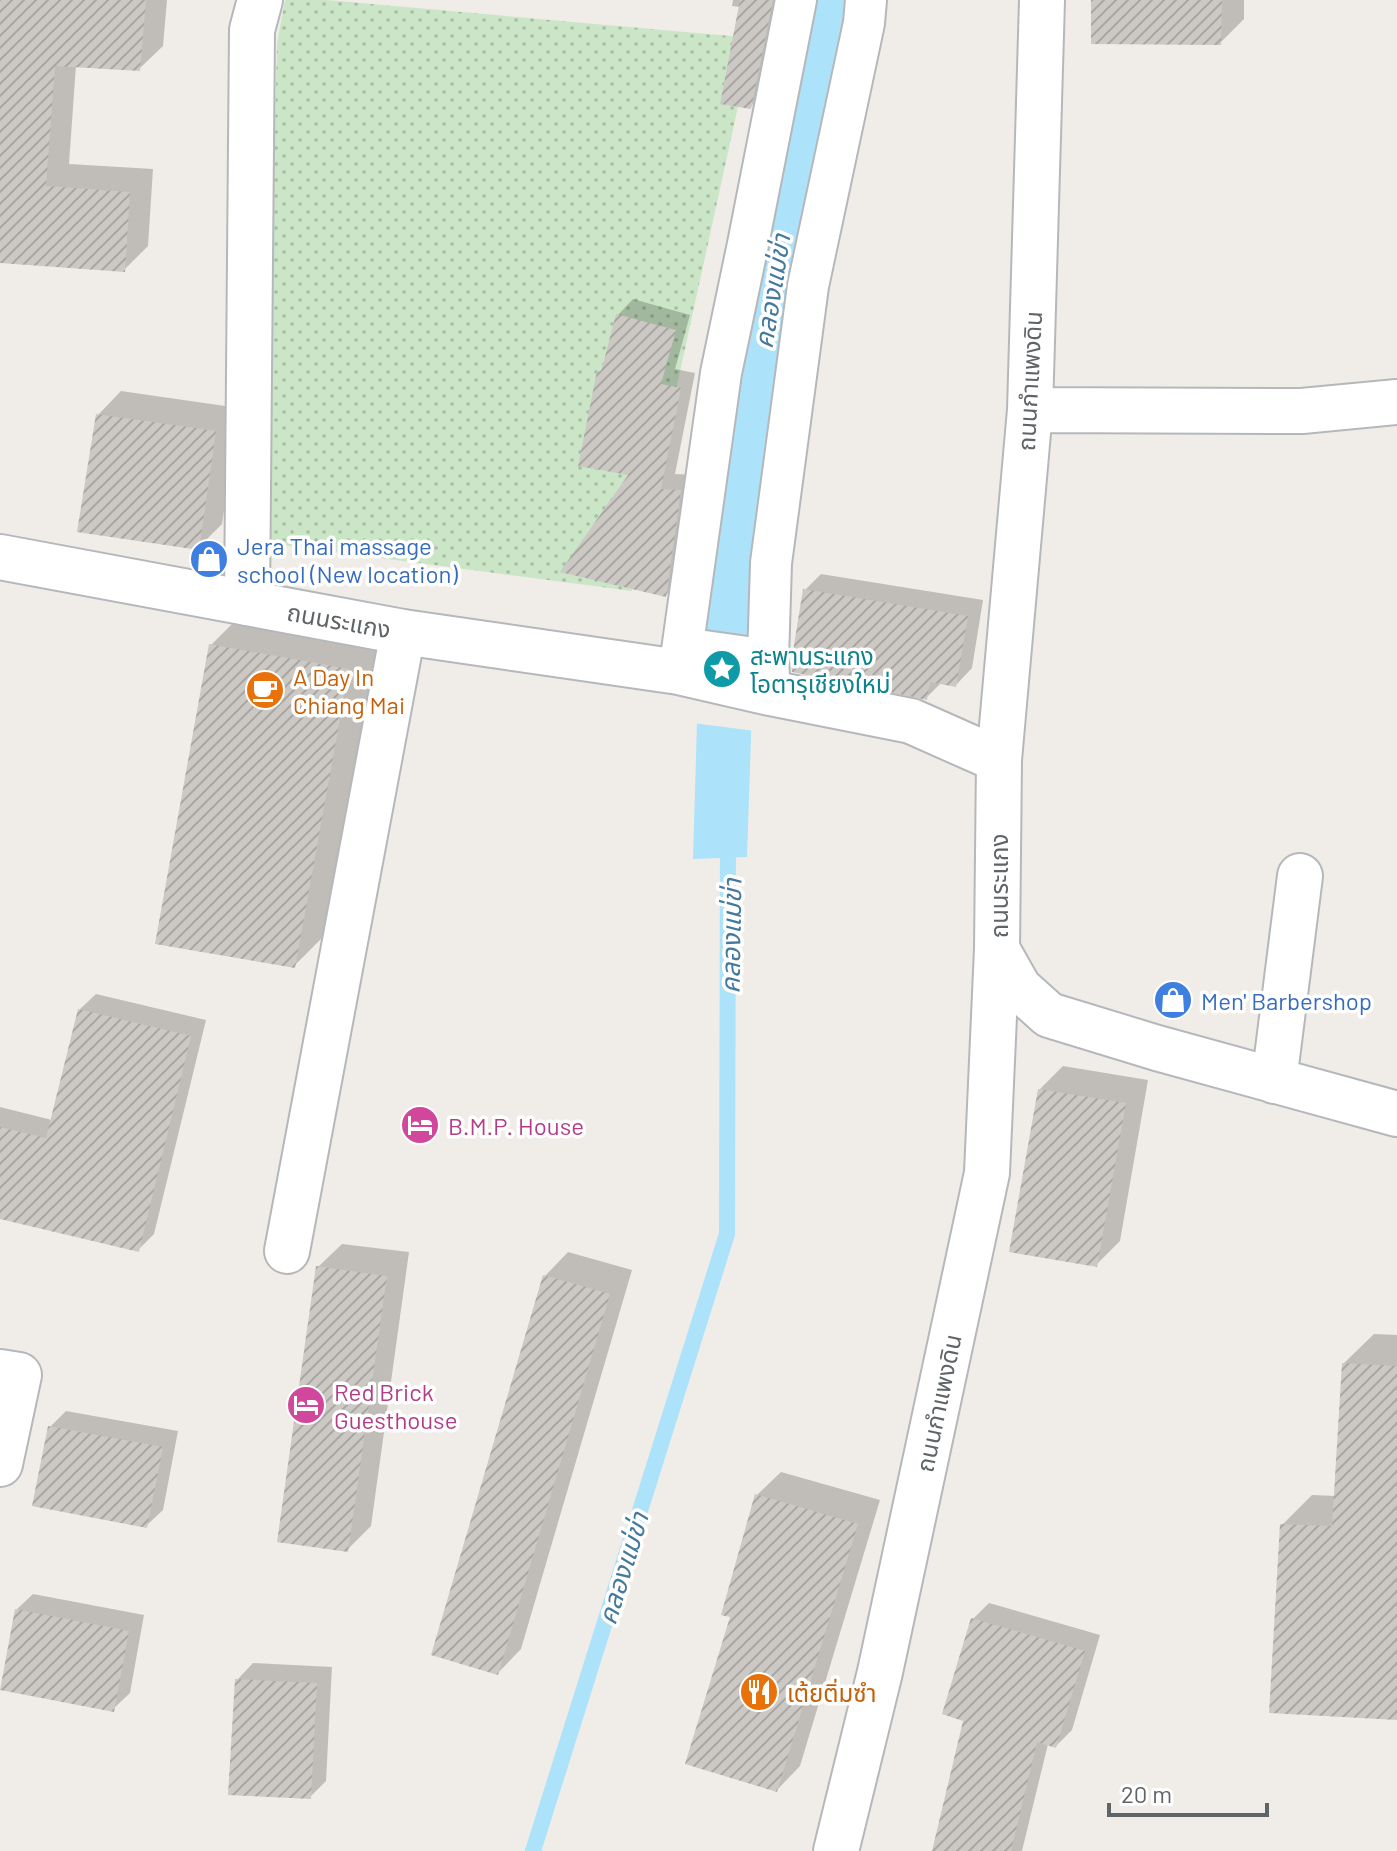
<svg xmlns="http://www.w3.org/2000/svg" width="1397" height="1851" font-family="Barlow,'Noto Sans Thai',sans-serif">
  <defs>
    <pattern id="grass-dots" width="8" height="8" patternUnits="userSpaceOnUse" patternTransform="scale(2)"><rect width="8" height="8" fill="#cae6c6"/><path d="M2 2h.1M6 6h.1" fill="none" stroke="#a7bea5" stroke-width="1.8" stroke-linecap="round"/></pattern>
    <pattern id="building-hatch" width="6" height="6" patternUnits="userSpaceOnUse" patternTransform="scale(2)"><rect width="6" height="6" fill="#ccc8c4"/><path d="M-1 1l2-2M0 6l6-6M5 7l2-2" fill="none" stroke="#a9a6a3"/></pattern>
  </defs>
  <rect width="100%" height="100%" fill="#f0ede8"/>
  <path fill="url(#grass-dots)" d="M285,0H326L753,38L632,591L265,543L277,43Z"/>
  <path fill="#ade2fb" d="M809,0H858L757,558L747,857L693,859L702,553Z"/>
  <path fill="#f0ede8" d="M696,634L758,642L755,731L693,723Z"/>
  <path fill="#0003" d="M0,0H167L163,46L139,69L76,65L69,164L153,169L148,246L124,270L0,261Z
    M733,0H785L767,91L750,107L740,7L732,6Z
    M1093,0H1244V19L1220,43Z
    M633,299L690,315L675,369L695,373L675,474L696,475L681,580L666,595L631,474L599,372L605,366L618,315Z
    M121,391L239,408L222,524L198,548L98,415Z
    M821,574L983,600L972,668L956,685L942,682L926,698L805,590Z
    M241,615L378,639L324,936L294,966L211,645Z
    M96,994L206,1020L154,1234L138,1250L0,1209V1107L52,1120L79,1010Z
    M1063,1066L1148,1080L1120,1241L1096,1265L1039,1090Z
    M342,1244L409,1252L371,1526L347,1550L318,1267Z
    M568,1252L632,1270L521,1649L498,1673L545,1276Z
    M1374,1334L1397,1335V1718L1282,1525L1312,1495L1336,1496L1344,1363Z
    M66,1411L178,1431L163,1510L146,1526L50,1427Z
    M781,1472L880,1500L800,1766L777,1790L732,1616L757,1495Z
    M33,1594L144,1615L130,1693L113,1709L16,1610Z
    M989,1603L1100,1635L1072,1730L1056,1746L1048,1744L1022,1851H934L966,1719L973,1619Z
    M253,1663L332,1667L326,1781L310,1797L237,1680Z"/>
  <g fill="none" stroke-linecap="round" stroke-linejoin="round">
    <path stroke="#ade2fb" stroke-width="16" d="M533,1851L727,1234L728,838"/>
  </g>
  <path fill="url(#building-hatch)" d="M0,0H146L140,71L55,66L46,186L130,192L125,272L0,263Z
    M740,0H773L751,109L720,104Z
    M1091,0H1222L1221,45L1091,44Z
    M616,314L676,330L661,384L681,388L661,489L681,490L666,597L560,572L628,475L578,466L597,371L601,372Z
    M96,414L216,431L199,550L77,532Z
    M803,589L968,616L956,687L930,682L927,700L792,672L791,664Z
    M209,644L349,669L295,968L155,944Z
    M78,1009L191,1036L139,1252L0,1219V1127L46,1138Z
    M1038,1089L1126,1103L1097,1267L1009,1252Z
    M316,1266L387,1276L348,1552L277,1542Z
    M543,1275L610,1294L498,1675L431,1655Z
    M1342,1363L1397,1366V1720L1269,1713L1280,1524L1332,1526Z
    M48,1426L163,1447L147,1528L32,1506Z
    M755,1494L858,1524L777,1792L685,1764L730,1617L721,1615Z
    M15,1609L129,1631L114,1712L0,1690Z
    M971,1618L1085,1651L1056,1748L1037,1742L1011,1851H932L963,1721L942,1714Z
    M235,1679L317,1683L311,1799L228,1795Z"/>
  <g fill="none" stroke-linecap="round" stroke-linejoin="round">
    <defs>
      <path id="pedestrian" d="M683,648L768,660
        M679,672L721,373L748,244L796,0
        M770,693L768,660L771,563L808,286L864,23L866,0"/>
      <path id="minor" d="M1030,410L1302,411L1397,402
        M247,603L252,30L260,0
        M997,949L1019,988L1049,1015L1157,1048L1397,1114
        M1274,1081L1300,876
        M287,1251L403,632
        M0,1372L19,1375L0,1464
        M836,1851L880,1672L987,1173L997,949L999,760L1030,410L1042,0"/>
      <path id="tertiary" d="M0,557L403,632L679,672L770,693L911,721L999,760"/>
    </defs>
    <use href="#pedestrian" stroke="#b5b8bb" stroke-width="44"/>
    <use href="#minor" stroke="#b5b8bb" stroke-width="48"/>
    <use href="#tertiary" stroke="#b5b8bb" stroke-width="48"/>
    <use href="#pedestrian" stroke="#fff" stroke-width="40"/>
    <use href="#minor" stroke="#fff" stroke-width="44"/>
    <use href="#tertiary" stroke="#fff" stroke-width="44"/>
  </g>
  <defs>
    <symbol id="shop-disc" viewBox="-11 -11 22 22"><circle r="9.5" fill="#3f7fe0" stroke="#fff"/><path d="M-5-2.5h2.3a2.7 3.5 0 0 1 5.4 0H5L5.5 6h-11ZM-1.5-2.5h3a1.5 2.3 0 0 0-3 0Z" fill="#fff"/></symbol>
    <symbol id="sight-disc" viewBox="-11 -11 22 22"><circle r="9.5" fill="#0f9aa8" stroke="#fff"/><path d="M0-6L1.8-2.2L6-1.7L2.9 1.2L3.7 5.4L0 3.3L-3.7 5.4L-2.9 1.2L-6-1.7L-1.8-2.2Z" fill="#fff"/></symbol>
    <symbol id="cafe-disc" viewBox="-11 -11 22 22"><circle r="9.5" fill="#e8710a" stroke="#fff"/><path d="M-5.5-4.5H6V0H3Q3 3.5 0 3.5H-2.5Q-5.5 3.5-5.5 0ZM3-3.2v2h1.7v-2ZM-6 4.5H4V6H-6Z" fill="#fff"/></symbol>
    <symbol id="hotel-disc" viewBox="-11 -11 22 22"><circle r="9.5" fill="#d1479c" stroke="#fff"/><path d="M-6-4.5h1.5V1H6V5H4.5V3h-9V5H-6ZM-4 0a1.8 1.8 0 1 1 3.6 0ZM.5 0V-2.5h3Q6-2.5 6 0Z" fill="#fff"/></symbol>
    <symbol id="restaurant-disc" viewBox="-11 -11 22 22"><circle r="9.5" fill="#e8710a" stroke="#fff"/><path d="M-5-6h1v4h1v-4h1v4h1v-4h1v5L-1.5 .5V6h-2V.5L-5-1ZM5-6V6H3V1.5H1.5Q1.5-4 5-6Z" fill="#fff"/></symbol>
  </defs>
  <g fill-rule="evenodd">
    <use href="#shop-disc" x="187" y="537" width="44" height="44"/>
    <use href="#sight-disc" x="700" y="647" width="44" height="44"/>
    <use href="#cafe-disc" x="243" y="668" width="44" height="44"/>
    <use href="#shop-disc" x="1151" y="978" width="44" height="44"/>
    <use href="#hotel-disc" x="398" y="1103" width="44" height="44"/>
    <use href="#hotel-disc" x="284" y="1383" width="44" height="44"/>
    <use href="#restaurant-disc" x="737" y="1670" width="44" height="44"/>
  </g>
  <g text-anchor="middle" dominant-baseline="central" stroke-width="7" stroke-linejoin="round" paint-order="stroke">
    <g font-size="24" fill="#5f6467" stroke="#fff">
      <text transform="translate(1029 381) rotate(-87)">ถนนกำแพงดิน</text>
      <text transform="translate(339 620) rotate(10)">ถนนระแกง</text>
      <text transform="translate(998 886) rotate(-90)">ถนนระแกง</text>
      <text transform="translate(938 1403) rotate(-78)">ถนนกำแพงดิน</text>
    </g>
    <g font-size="24" fill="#366cbe" stroke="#fff" text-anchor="start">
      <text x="237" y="545">Jera Thai massage<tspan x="237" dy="28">school (New location)</tspan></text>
      <text x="1201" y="1000">Men' Barbershop</text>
    </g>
    <g font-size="24" fill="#0d838f" stroke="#fff" text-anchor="start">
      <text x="750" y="655">สะพานระแกง<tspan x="750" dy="28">โอตารุเชียงใหม่</tspan></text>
    </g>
    <g font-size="24" fill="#c56008" stroke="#fff" text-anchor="start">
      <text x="293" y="676">A Day In<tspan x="293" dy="28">Chiang Mai</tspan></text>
      <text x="787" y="1692">เต้ยติ่มซำ</text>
    </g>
    <g font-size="24" fill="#b23c85" stroke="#fff" text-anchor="start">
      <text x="448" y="1125">B.M.P. House</text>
      <text x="334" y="1391">Red Brick<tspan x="334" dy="28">Guesthouse</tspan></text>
    </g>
    <g font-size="26" font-style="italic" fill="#43799c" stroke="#fff">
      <text transform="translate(771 291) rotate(-81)">คลองแม่ข่า</text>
      <text transform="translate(730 936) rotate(-89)">คลองแม่ข่า</text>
      <text transform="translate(622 1568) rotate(-73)">คลองแม่ข่า</text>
    </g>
  </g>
  <path d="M1109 1803v12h158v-12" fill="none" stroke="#5f6467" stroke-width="4"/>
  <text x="1121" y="1803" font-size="24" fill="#5f6467" stroke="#ffffff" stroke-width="6" paint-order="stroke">20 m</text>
</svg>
